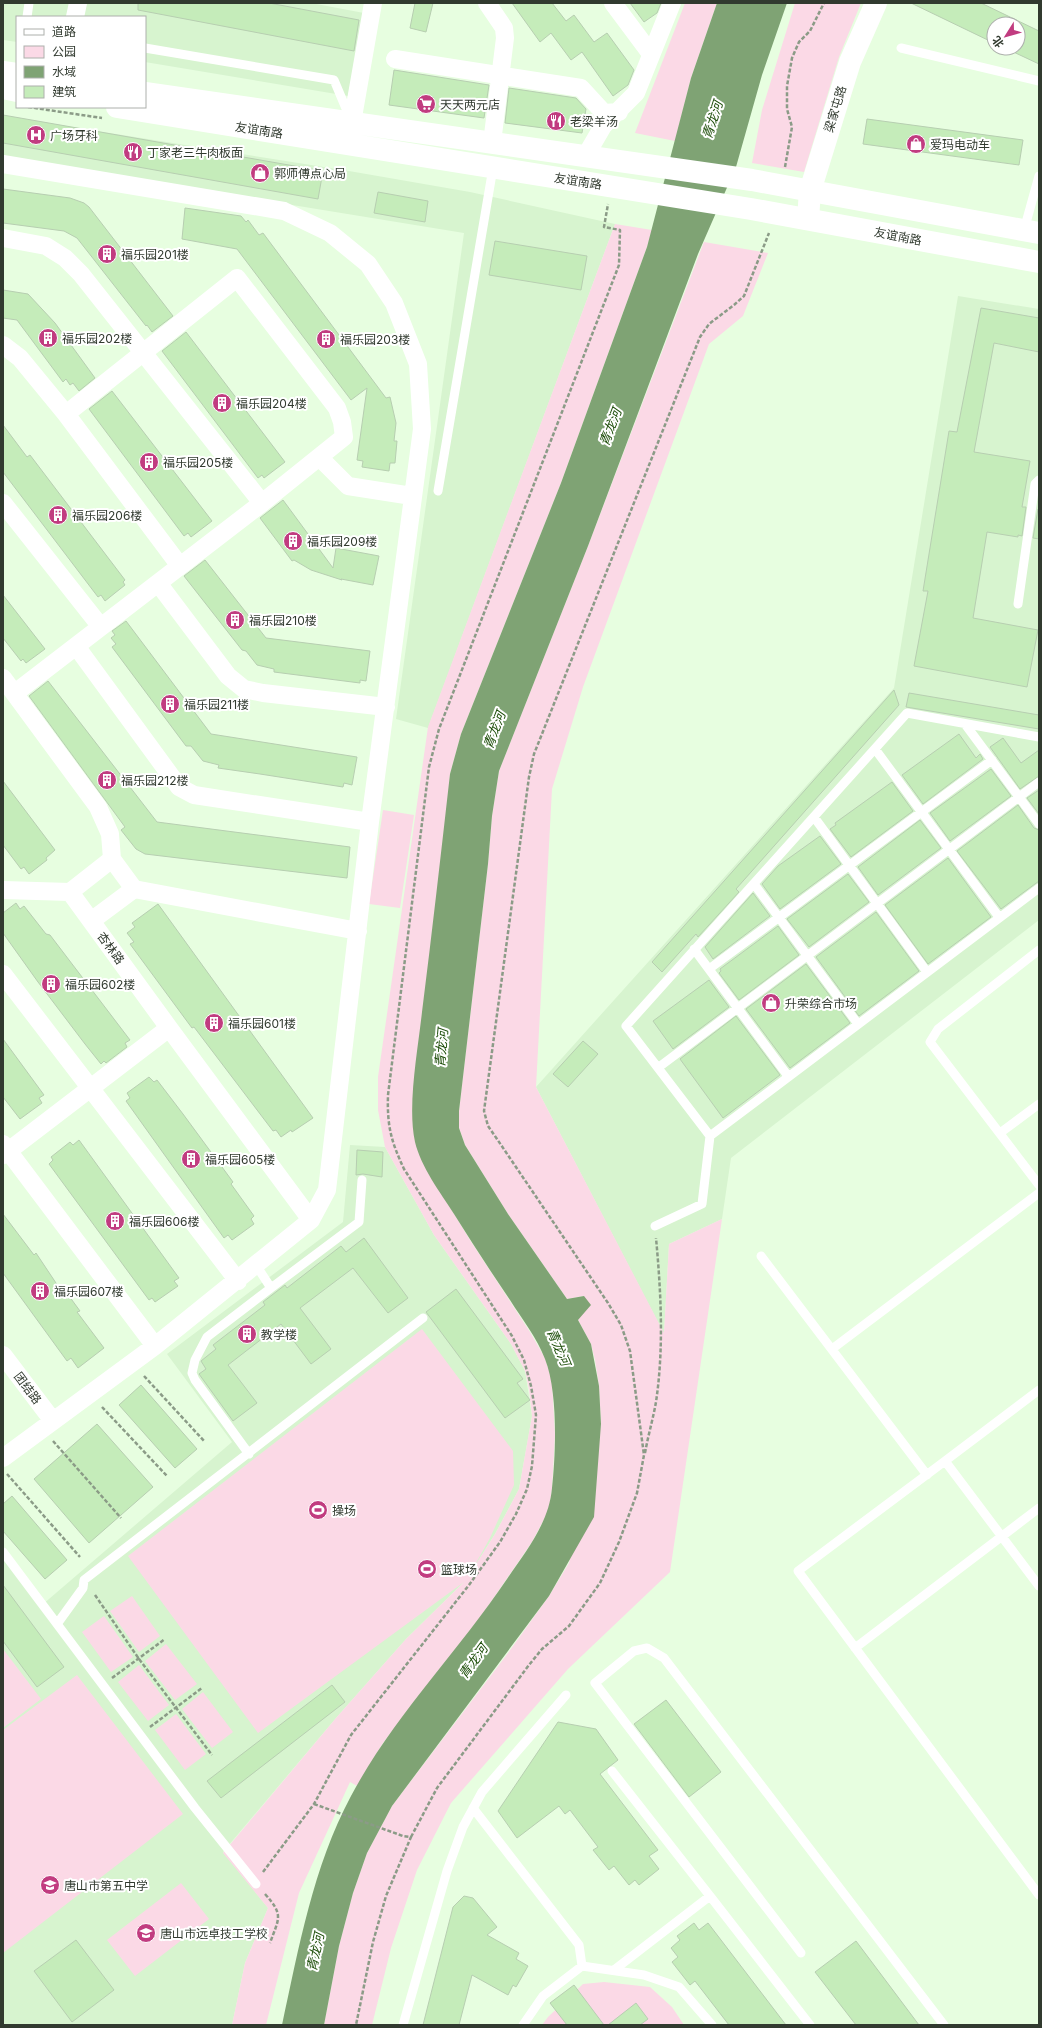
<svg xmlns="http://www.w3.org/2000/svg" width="1042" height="2028" font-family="Inter,'Noto Sans SC',sans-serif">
  <rect width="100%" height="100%" fill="#e7fee0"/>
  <path fill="#d7f4cf" d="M3,3H311L364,13L348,96L145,62V17H17V42L3,40Z
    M3,116L349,171L470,192L615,224L428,728L396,719L464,233L3,158Z
    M958,296L1039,309V920L731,1158L722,1219L669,1244L664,1334L536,1087L894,688Z
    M350,1145L385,1147L434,1235L511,1344L525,1371L532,1416L519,1489L495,1534L467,1579L406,1639L336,1718L223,1852L268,1908L245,1963L232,2025H3V1553L42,1605L232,1442L167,1354L343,1222Z"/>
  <path fill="#fbd9e6" d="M685,3H717L691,78L675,141L635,133Z
    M795,3H861L839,57L804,172L752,163L762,110Z
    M615,224L652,230L647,247L561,483L461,734L450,774L425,1166L470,1240L530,1332L545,1358L552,1381L555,1435L552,1489L549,1510L532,1542L482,1615L383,1743L357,1786L350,1782L299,1893L266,2025H232L245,1963L268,1908L223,1853L336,1718L406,1639L464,1582L258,1733L128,1556L422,1329L513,1451L514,1485L490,1538L471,1572L495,1534L519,1489L532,1416L529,1390L525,1371L511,1344L434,1235L385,1147L378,1110V1077L428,727Z
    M704,242L768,253L743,316L709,344L583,687L552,789L536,1087L664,1333L669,1244L722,1219L670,1572L568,1669L451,1803L417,1870L391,1948L372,2025H324L339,1946L353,1893L367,1853L392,1806L508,1653L549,1596L569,1563L601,1424L599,1386L595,1360L591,1344L578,1320L584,1296L567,1299L508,1214L465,1145L459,1128V1111L488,864L492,816L499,771L588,546Z
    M383,810L414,815L400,908L369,904Z
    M132,1596L160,1636L139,1652L110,1611Z
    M104,1616L133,1657L111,1672L82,1632Z
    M166,1644L197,1684L175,1700L145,1661Z
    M3,1649L41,1699L3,1728Z
    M139,1665L169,1705L148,1721L118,1682Z
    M77,1675L183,1814L3,1953V1730Z
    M203,1692L233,1732L212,1748L182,1709Z
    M176,1714L206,1754L185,1770L155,1730Z
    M181,1883L209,1919L135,1976L107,1940Z
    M604,1982L650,1987L672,2007L684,2025H542L548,2017L583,1984Z"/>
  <path fill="#7fa374" d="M717,3H787L762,75L736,167L698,254L588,546L499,771L492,816L488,864L459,1111V1128L465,1145L508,1214L567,1299L584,1296L591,1305L578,1320L591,1344L599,1386L601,1424L594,1517L549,1596L392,1806L367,1853L353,1893L339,1946L324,2025H282C299,1947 313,1867 351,1796C393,1717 457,1653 507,1579C526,1551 549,1523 552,1488C556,1452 558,1392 545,1359C537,1338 522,1319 510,1300C491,1272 472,1243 454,1214C440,1192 421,1167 415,1142C407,1106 418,1049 422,1012C432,933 441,853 450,774L461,734L561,483L647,247L691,78Z"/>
  <path fill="#c5ecba" stroke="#b7ceb1" d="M138,3H269L359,20L354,51L138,10Z
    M415,3H433L426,32L410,28Z
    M512,3H552L566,21L574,15L594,42L607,33L634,70L628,85L613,96L582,52L571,60L551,33L540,42Z
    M630,3H661L657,13L644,22Z
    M911,3H981L1039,31V64L1005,48H1018V24H994V43Z
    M394,70L489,85L484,118L389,105Z
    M509,88L576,98L586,109L582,133L505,123Z
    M3,115L323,171L318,199L3,143Z
    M867,119L1023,140L1019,165L863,144Z
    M3,189L70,198L84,203L89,207L173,316L152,332L147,325L146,326L77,238L64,231L3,223Z
    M378,192L428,201L425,222L374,213Z
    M185,208L241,216L246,222L248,220L259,235L263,233L386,398L390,397L396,423L394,441H397L395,463H390L389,471L362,467L363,461L357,460L367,388L351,400L237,249L182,239Z
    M495,241L587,256L581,290L489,275Z
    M3,290L28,294L55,323L95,378L79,391L73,383L70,385L66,379L63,382L17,320L3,318Z
    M981,308L1039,318V352L994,343L974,452L1030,461L1022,507H1026L1022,536L1018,535V537L987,532L973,618L1038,630L1027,687L914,666L928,591H923L949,431L957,432Z
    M186,332L285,462L264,478L262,475L258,478L162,351Z
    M112,391L212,521L191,537L188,533L184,536L89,409Z
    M3,425L27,457L30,455L125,580L123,582L125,585L105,601L101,595L98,597L3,472Z
    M283,500L333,568L336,548L379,556L373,585L341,579L342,580L311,570L294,560L292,561L260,518Z
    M1038,509H1039V539L1033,538Z
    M205,560L266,638L370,651L366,681L360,680V683L274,672V669L257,665L246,651L242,650L184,576Z
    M3,595L45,649L26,663L23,659L21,661L3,638Z
    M126,621L211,734L357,757L352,785L344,783L343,787L260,774L218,768L219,765L203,761L191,746H186L112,647L116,644L111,638L115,635L112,631Z
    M48,681L157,822L350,847L347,878L145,854L136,849L121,830L125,827L29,696Z
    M894,690L899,705L736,889L739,892L698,937L696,934L662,972L652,962Z
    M909,693L1039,715V729L906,707Z
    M959,734L976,758L980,754L983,759L923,804L902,775Z
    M1003,738L1021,763L1039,750V776L1020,789L990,747Z
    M991,769L1011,796L950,841L930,813Z
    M3,781L55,850L46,858L47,860L29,874L24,867L21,869L3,845Z
    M892,782L913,811L851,857L830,829L836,825L835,823Z
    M1039,790V814L1027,798Z
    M1018,805L1034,828L1039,830V881L1001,909L957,851Z
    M920,820L941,848L878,895L858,867Z
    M820,836L841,864L780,909L762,884L778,866Z
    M948,858L991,917L928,964L885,905Z
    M848,874L869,902L809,947L787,919Z
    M753,893L770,916L713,959L705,947Z
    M16,903L20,909L24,906L46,934L50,935L130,1040L125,1043L127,1047L106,1063L104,1061L101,1064L85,1044L38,982L3,933V913Z
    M158,904L313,1118L292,1132L291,1130L281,1137L276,1130L273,1131L194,1027L192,1028L130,944L134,942L127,933L135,927L132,923Z
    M876,912L919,971L859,1016L816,957Z
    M778,926L799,955L739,1000L719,973L721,971L720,969Z
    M806,964L850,1023L790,1068L746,1009Z
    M709,980L729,1007L673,1049L653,1021Z
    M736,1016L780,1075L723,1118L680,1059Z
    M3,1039L44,1095L39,1098L42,1103L20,1119L3,1097Z
    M583,1041L598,1054L568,1087L553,1074Z
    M149,1077L154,1082L157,1080L183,1114L233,1182L231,1184L254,1216L251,1219L254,1224L232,1240L228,1235L224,1238L126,1101L130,1098L127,1093Z
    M79,1140L179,1278L174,1281L178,1286L155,1302L152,1298L149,1300L49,1164L53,1160L51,1157L70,1142L73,1145Z
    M357,1150L383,1152L382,1177L363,1174L356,1175Z
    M3,1214L34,1255L36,1253L66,1298L69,1296L80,1311L77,1312L104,1348L78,1368L71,1358L67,1361L3,1273Z
    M364,1238L408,1298L388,1313L353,1268L300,1308L331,1349L311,1364L281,1324L228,1365L257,1403L233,1421L199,1374L206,1369L201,1361L216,1349L213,1345L265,1305L263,1302L285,1285L287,1288L341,1246L346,1252Z
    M456,1289L523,1379L517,1383L530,1400L505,1418L426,1312Z
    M141,1385L197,1449L175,1468L119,1405Z
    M97,1424L153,1487L89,1543L34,1479Z
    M12,1496L67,1560L45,1579L3,1531V1504Z
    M3,1585L64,1667L37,1687L3,1641Z
    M332,1685L345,1702L221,1798L207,1781Z
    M666,1700L721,1772L689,1797L634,1724Z
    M558,1722L596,1729L618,1760L600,1774L658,1850L649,1856L659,1869L639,1885L635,1880L629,1885L614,1866L609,1870L593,1850L598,1847L570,1810L565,1814L559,1806L517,1838L498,1811Z
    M464,1896L473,1898L497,1927L487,1935L519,1953L516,1959L528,1966L516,1987L513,1985L508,1995L472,1975L459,2025H423L453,1907Z
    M694,1923L699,1930L708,1923L786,2025H729L695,1981L690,1985L672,1962L678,1957L671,1948L680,1940L677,1936Z
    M76,1940L114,1990L72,2022L34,1971Z
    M856,1941L919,2025H856L815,1972Z
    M574,1985L604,2025H567L550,2003Z
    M636,2003L648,2019L640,2025H608Z"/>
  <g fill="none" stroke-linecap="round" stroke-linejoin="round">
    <path stroke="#8b9b87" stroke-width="2.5" stroke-dasharray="4 2" stroke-linecap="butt" d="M28,107L102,118
      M785,167L792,127L787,109V86L792,58L799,42L810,31L824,3
      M144,1376L205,1442
      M102,1407L167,1476
      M53,1441L121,1518
      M645,1453C648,1436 653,1419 656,1402C664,1348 661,1292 656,1238
      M7,1474L80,1557
      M95,1595L139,1659L212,1755
      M112,1678L165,1639
      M150,1727L202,1688
      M314,1804L403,1836L411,1837L386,1896L373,1942L356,2025
      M411,1837L437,1788L529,1665L542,1649L569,1626L600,1583L619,1542L637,1493L644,1455L630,1351L621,1325L608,1303L497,1139L488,1126L484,1111L529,777L534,754L700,337L709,324L734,305L744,296L769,233
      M263,1872L314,1804L351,1735L469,1585L500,1542L516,1514L527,1489L532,1466L536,1415L531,1386L524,1360L512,1336L404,1169C391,1141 387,1126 388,1095L429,767L439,729L619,265L620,230L604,227L608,204
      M265,1894C284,1915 279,1918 270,1943"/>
    <path stroke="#fff" stroke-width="9" d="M27,17L29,3
      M145,48L334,80L350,118
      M901,48L1039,81
      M1024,230L1039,176
      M438,491L493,168
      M1018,604L1035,484L1039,480
      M965,724L1039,824
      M875,749L999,917
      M814,817L927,972
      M754,884L858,1024
      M694,949L788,1076
      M1039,950L938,1029L930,1042L1039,1185
      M709,969L992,760
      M659,1067L1039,782
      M1000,1133L1039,1104
      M710,1136L1039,888
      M655,1226L702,1204L710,1136L626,1026L907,713L1039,737
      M761,1256L927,1475
      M271,1288L359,1222L362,1180
      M832,1349L1039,1193
      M1039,1390L945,1461L1039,1586
      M249,1454L195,1380L192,1373L195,1360L207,1337L271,1288L256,1265
      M945,1461L798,1571L1039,1895
      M3,1552L195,1808L256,1884
      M57,1624L83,1588L84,1580L423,1318
      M855,1648L1039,1508
      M612,1771L710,1896
      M473,1808L579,1945L582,1966
      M801,1953L595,1683L634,1651L647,1648L664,1658L944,2025
      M614,1970L710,1896L810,2025
      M403,2025L447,1871L463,1827L482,1792L566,1695
      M523,2025L543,1996L582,1966L644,1975L679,1987L712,2025"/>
    <path stroke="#fff" stroke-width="18" d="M487,3L504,28L505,38L492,143
      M613,3L651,54
      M75,17L78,3
      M395,59L581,88L604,113L619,112
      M352,123L373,3
      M585,157L603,126L636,93L672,3
      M3,164L284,211L330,233L368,264L394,303L418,364L422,429L370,822L327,1190L311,1220L155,1346L3,1458
      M3,238L46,246L65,258L81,274L262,503
      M3,345L20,358L66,414L180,566
      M319,457L348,486L412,496
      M3,503L101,627
      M158,583L228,676L244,689L263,693L386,707
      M76,646L179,787L194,795L370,822
      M3,678L98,807L110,834L112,859L70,892
      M15,693L262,503L344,437L342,422L337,408L237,278L66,414
      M112,859L134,889L358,931
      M3,890L70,892
      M70,892L169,1028L311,1220
      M91,921L134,889
      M3,974L238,1281
      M3,1144L155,1346
      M3,1155L169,1028
      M3,1355L53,1421"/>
    <path stroke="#fff" stroke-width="22" d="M808,219L810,191L850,62L876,3"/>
    <path stroke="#fff" stroke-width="22" d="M3,72L17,74
      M3,88L17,91
      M145,93L752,180L1039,233
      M117,107L751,209L1039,262"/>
  </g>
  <defs>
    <symbol id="supermarket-disc" viewBox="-11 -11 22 22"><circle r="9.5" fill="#c13c80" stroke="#fff"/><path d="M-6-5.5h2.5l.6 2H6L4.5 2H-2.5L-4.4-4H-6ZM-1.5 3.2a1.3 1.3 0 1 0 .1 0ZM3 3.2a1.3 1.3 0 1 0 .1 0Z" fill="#fff"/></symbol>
    <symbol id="restaurant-disc" viewBox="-11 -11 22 22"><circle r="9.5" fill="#c13c80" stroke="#fff"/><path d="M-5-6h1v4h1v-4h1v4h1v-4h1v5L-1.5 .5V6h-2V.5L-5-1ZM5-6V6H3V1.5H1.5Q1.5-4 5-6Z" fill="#fff"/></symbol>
    <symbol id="hospital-disc" viewBox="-11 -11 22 22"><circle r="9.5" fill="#c13c80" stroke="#fff"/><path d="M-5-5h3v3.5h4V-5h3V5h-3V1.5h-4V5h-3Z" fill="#fff"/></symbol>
    <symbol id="shop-disc" viewBox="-11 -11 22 22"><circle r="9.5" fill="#c13c80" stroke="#fff"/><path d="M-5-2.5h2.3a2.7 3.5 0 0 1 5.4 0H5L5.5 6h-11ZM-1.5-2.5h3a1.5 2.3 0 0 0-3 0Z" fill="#fff"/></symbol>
    <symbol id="building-disc" viewBox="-11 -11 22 22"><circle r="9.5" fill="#c13c80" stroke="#fff"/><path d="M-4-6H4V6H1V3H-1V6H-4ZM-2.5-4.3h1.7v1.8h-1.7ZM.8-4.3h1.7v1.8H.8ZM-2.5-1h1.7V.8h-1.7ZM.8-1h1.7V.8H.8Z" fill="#fff"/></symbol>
    <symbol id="stadium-disc" viewBox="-11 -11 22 22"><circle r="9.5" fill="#c13c80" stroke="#fff"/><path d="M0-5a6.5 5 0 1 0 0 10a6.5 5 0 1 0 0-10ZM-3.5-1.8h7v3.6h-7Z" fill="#fff"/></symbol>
    <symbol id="school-disc" viewBox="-11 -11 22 22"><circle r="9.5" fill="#c13c80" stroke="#fff"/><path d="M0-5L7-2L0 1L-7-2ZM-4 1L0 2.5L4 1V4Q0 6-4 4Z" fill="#fff"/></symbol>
  </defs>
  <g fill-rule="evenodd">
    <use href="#supermarket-disc" x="415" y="93" width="22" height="22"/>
    <use href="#restaurant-disc" x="545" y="110" width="22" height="22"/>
    <use href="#hospital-disc" x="25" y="124" width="22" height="22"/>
    <use href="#shop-disc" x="905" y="133" width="22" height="22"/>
    <use href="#restaurant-disc" x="122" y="141" width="22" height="22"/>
    <use href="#shop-disc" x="249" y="162" width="22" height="22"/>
    <use href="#building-disc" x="96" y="243" width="22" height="22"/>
    <use href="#building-disc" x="37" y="327" width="22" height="22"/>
    <use href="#building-disc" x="315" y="328" width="22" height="22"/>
    <use href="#building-disc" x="211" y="392" width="22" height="22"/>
    <use href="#building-disc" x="138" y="451" width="22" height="22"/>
    <use href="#building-disc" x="47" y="504" width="22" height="22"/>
    <use href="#building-disc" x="282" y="530" width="22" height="22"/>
    <use href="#building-disc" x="224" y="609" width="22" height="22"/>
    <use href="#building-disc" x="159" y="693" width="22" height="22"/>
    <use href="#building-disc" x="96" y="769" width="22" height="22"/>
    <use href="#building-disc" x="40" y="973" width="22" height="22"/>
    <use href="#shop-disc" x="760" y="992" width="22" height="22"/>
    <use href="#building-disc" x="203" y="1012" width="22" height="22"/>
    <use href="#building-disc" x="180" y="1148" width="22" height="22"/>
    <use href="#building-disc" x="104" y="1210" width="22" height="22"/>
    <use href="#building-disc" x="29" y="1280" width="22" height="22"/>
    <use href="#building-disc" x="236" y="1323" width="22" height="22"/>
    <use href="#stadium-disc" x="307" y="1499" width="22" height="22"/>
    <use href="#stadium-disc" x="416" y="1558" width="22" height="22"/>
    <use href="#school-disc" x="39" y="1874" width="22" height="22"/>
    <use href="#school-disc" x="135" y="1922" width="22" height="22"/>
  </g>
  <g text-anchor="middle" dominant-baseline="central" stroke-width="4" stroke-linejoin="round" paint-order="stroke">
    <g font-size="12" fill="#313a2f" stroke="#fff" text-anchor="start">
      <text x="440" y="104">天天两元店</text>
      <text x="570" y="121">老梁羊汤</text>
      <text x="50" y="135">广场牙科</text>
      <text x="930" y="144">爱玛电动车</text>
      <text x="147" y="152">丁家老三牛肉板面</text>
      <text x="274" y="173">郭师傅点心局</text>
      <text x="121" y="254">福乐园201楼</text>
      <text x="62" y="338">福乐园202楼</text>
      <text x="340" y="339">福乐园203楼</text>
      <text x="236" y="403">福乐园204楼</text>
      <text x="163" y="462">福乐园205楼</text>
      <text x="72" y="515">福乐园206楼</text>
      <text x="307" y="541">福乐园209楼</text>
      <text x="249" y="620">福乐园210楼</text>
      <text x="184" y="704">福乐园211楼</text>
      <text x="121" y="780">福乐园212楼</text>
      <text x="65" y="984">福乐园602楼</text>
      <text x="785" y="1003">升荣综合市场</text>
      <text x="228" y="1023">福乐园601楼</text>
      <text x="205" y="1159">福乐园605楼</text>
      <text x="129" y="1221">福乐园606楼</text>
      <text x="54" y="1291">福乐园607楼</text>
      <text x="261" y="1334">教学楼</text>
      <text x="332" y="1510">操场</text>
      <text x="441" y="1569">篮球场</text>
      <text x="64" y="1885">唐山市第五中学</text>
      <text x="160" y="1933">唐山市远卓技工学校</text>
    </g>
    <g font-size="12" fill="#313a2f" stroke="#fff">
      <text transform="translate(835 109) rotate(-73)">梁家屯路</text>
      <text transform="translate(259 130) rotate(9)">友谊南路</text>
      <text transform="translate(578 181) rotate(9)">友谊南路</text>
      <text transform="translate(898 236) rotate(11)">友谊南路</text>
      <text transform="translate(111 948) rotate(54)">杏林路</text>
      <text transform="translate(28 1388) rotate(53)">团结路</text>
    </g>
    <g font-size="13" font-style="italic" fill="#1c4d08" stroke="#fff">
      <text transform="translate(712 120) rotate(-72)">青龙河</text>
      <text transform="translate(610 427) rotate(-69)">青龙河</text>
      <text transform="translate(494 730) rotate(-69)">青龙河</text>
      <text transform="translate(441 1048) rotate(-85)">青龙河</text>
      <text transform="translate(559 1347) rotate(67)">青龙河</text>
      <text transform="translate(473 1661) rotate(-54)">青龙河</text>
      <text transform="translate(315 1952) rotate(-78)">青龙河</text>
    </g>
  </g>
  <rect width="1042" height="2028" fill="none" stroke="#313a2f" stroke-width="8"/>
  <rect x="16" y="16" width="130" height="92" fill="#ffffff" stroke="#adb0ac"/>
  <rect x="24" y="29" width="20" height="6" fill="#ffffff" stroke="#adb0ac"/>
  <text x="52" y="36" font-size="12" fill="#313a2f">道路</text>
  <rect x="24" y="46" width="20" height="12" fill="#fbd9e6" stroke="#adb0ac"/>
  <text x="52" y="56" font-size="12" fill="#313a2f">公园</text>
  <rect x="24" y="66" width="20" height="12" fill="#7fa374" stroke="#adb0ac"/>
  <text x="52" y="76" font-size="12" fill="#313a2f">水域</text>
  <rect x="24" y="86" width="20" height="12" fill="#c5ecba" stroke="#adb0ac"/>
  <text x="52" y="96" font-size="12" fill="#313a2f">建筑</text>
  <g transform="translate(1006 36) rotate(233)"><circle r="19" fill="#ffffff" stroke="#adb0ac"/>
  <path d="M0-3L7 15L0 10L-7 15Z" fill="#c13c80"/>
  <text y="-6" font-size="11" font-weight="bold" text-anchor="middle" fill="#313a2f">北</text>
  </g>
</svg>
